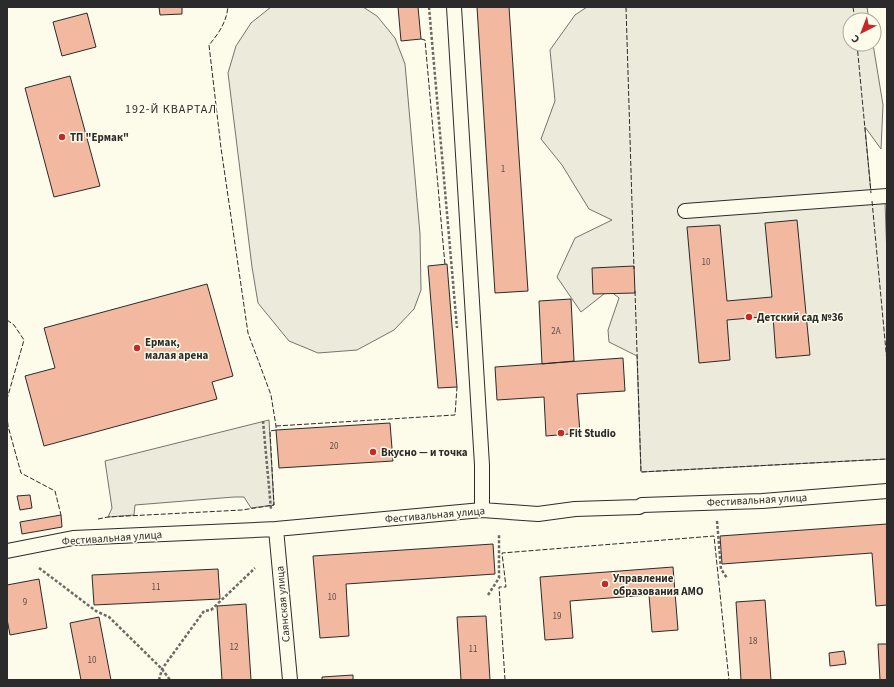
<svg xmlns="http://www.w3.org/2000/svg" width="894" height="687" font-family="'Source Sans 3',sans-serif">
  <rect width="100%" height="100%" fill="#fdfbea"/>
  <path fill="#ecebdb" stroke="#74746e" d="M271,7H363L377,16L395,38L405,64L420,234L421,290L414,309L394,330L357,350L318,353L289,341L258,303L252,267L228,73L236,46L251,23Z
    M587,7H867L869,20H850V44H873L883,105L881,149L865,127L872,203L885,202L887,257V459L641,472L637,356L609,342L608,330L619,298L609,290L581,312L557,277L575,238L612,220L589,209L562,165L541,139L555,101L550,50L575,15Z"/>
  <path fill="#eceadb" stroke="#74746e" d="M269,420L274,505L251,508L244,497H234L135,505L134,515L108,517L112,508L105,461Z"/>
  <path fill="#f2b8a0" stroke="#2b2b2b" d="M159,7H182V14L160,15Z
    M398,7H418L421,39L401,41Z
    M477,7H509L528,291L495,293Z
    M87,13L96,47L62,56L53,22Z
    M70,76L100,186L54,197L25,88Z
    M797,220L810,355L776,358L773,316L727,320L730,360L699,363L687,227L720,225L727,301L772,297L765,223Z
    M447,264L457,387L438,388L428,266Z
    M634,266L635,293L593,294L592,268Z
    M207,284L233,376L212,382L217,399L44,446L25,376L55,368L44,328Z
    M571,299L574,361L542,364L539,301Z
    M623,358L625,391L577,394L580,433L546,436L544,397L497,400L495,367Z
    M390,423L393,461L279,468L276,430Z
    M30,495L32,508L20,510L17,496Z
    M61,515L62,527L22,534L20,522Z
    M887,524V605L876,606L872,553L722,564L720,536Z
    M493,544L495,574L346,584L349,636L320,638L313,556Z
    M673,567L678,630L652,632L649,595L570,601L573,638L545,640L540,577Z
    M218,569L220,599L94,605L92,575Z
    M39,579L47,628L10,635L7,619V585Z
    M765,600L771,680H741L736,602Z
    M246,604L251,680H222L217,606Z
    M486,616L490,680H461L457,617Z
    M99,617L111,680H81L70,623Z
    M878,644H887V680H880Z
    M844,651L846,664L830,666L829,653Z
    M353,675V680H322V677Z"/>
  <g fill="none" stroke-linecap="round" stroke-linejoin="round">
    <defs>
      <path id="street" d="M454,7L482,465V510
        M685,211L887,196
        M276,529L290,680
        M7,551L73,538L276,529L482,510L538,514L575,509L639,507L642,505L762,501L887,491"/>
    </defs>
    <use href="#street" stroke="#2b2b2b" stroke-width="16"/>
    <path stroke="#6a6964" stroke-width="2.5" stroke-dasharray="3 2" stroke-linecap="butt" d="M429,7L457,328
      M263,421L271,509
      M717,521L721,569L727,578
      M39,568L96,611L109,617L162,669L170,680
      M488,595L499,578V534
      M159,680L162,669L204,611L211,610L255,568"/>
    <use href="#street" stroke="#fdfbea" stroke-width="14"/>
    <path stroke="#2b2b2b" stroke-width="1" stroke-dasharray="5 2" stroke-linecap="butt" d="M626,7L634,269
      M853,7L855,20
      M421,39L425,40L445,265
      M857,44L871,193
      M872,201L887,362
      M635,291L641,472L887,459
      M7,320L14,325L24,340L7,399
      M7,415L8,426L21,473L55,491L61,515
      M276,426L455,415L457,387
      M98,519L108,517L242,510L274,505L270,431L276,430V426L271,395L248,333L221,148L209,45C219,33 226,23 228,7
      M505,680L499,587H506L502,553L714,536L729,680"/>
  </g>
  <g fill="#c62828" stroke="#fdfbea" stroke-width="1.5">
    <circle cx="62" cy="137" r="4"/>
    <circle cx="749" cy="317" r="4"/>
    <circle cx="137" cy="348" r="4"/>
    <circle cx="561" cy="433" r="4"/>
    <circle cx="373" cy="452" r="4"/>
    <circle cx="605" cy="584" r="4"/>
  </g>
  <g text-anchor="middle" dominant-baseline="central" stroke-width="3" stroke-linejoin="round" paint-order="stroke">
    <g font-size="9" fill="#5d4e48">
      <text x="503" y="169">1</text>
      <text x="706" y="262">10</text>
      <text x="556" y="331">2А</text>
      <text x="334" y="446">20</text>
      <text x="156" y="587">11</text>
      <text x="332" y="597">10</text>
      <text x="25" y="602">9</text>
      <text x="557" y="616">19</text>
      <text x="753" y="641">18</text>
      <text x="234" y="647">12</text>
      <text x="473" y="649">11</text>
      <text x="92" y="660">10</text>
    </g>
    <g font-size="11" font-weight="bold" fill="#2b2b2b" stroke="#fdfbea" text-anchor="start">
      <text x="70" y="137">ТП "Ермак"</text>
      <text x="757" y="317">Детский сад №36</text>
      <text x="145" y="342">Ермак,<tspan x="145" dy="13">малая арена</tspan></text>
      <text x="569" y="433">Fit Studio</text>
      <text x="381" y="452">Вкусно — и точка</text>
      <text x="613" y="578">Управление<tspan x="613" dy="13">образования АМО</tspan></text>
    </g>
    <g font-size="11" fill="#2b2b2b" stroke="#fdfbea">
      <text transform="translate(757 500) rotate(-3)">Фестивальная улица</text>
      <text transform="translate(435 515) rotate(-5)">Фестивальная улица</text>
      <text transform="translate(112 538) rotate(-4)">Фестивальная улица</text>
      <text transform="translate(283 604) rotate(-95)">Саянская улица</text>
    </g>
    <g font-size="12" letter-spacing="1" fill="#2b2b2b" stroke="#fdfbea">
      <text x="171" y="109">192-Й КВАРТАЛ</text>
    </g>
  </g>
  <rect width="894" height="687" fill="none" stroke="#2b2b2b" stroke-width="16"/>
  <g transform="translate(862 32) rotate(222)"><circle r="19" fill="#fdfbea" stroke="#a9a89e"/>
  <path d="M0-3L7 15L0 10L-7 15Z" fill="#c62828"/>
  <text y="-6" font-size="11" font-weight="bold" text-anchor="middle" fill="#2b2b2b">С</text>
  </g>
</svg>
